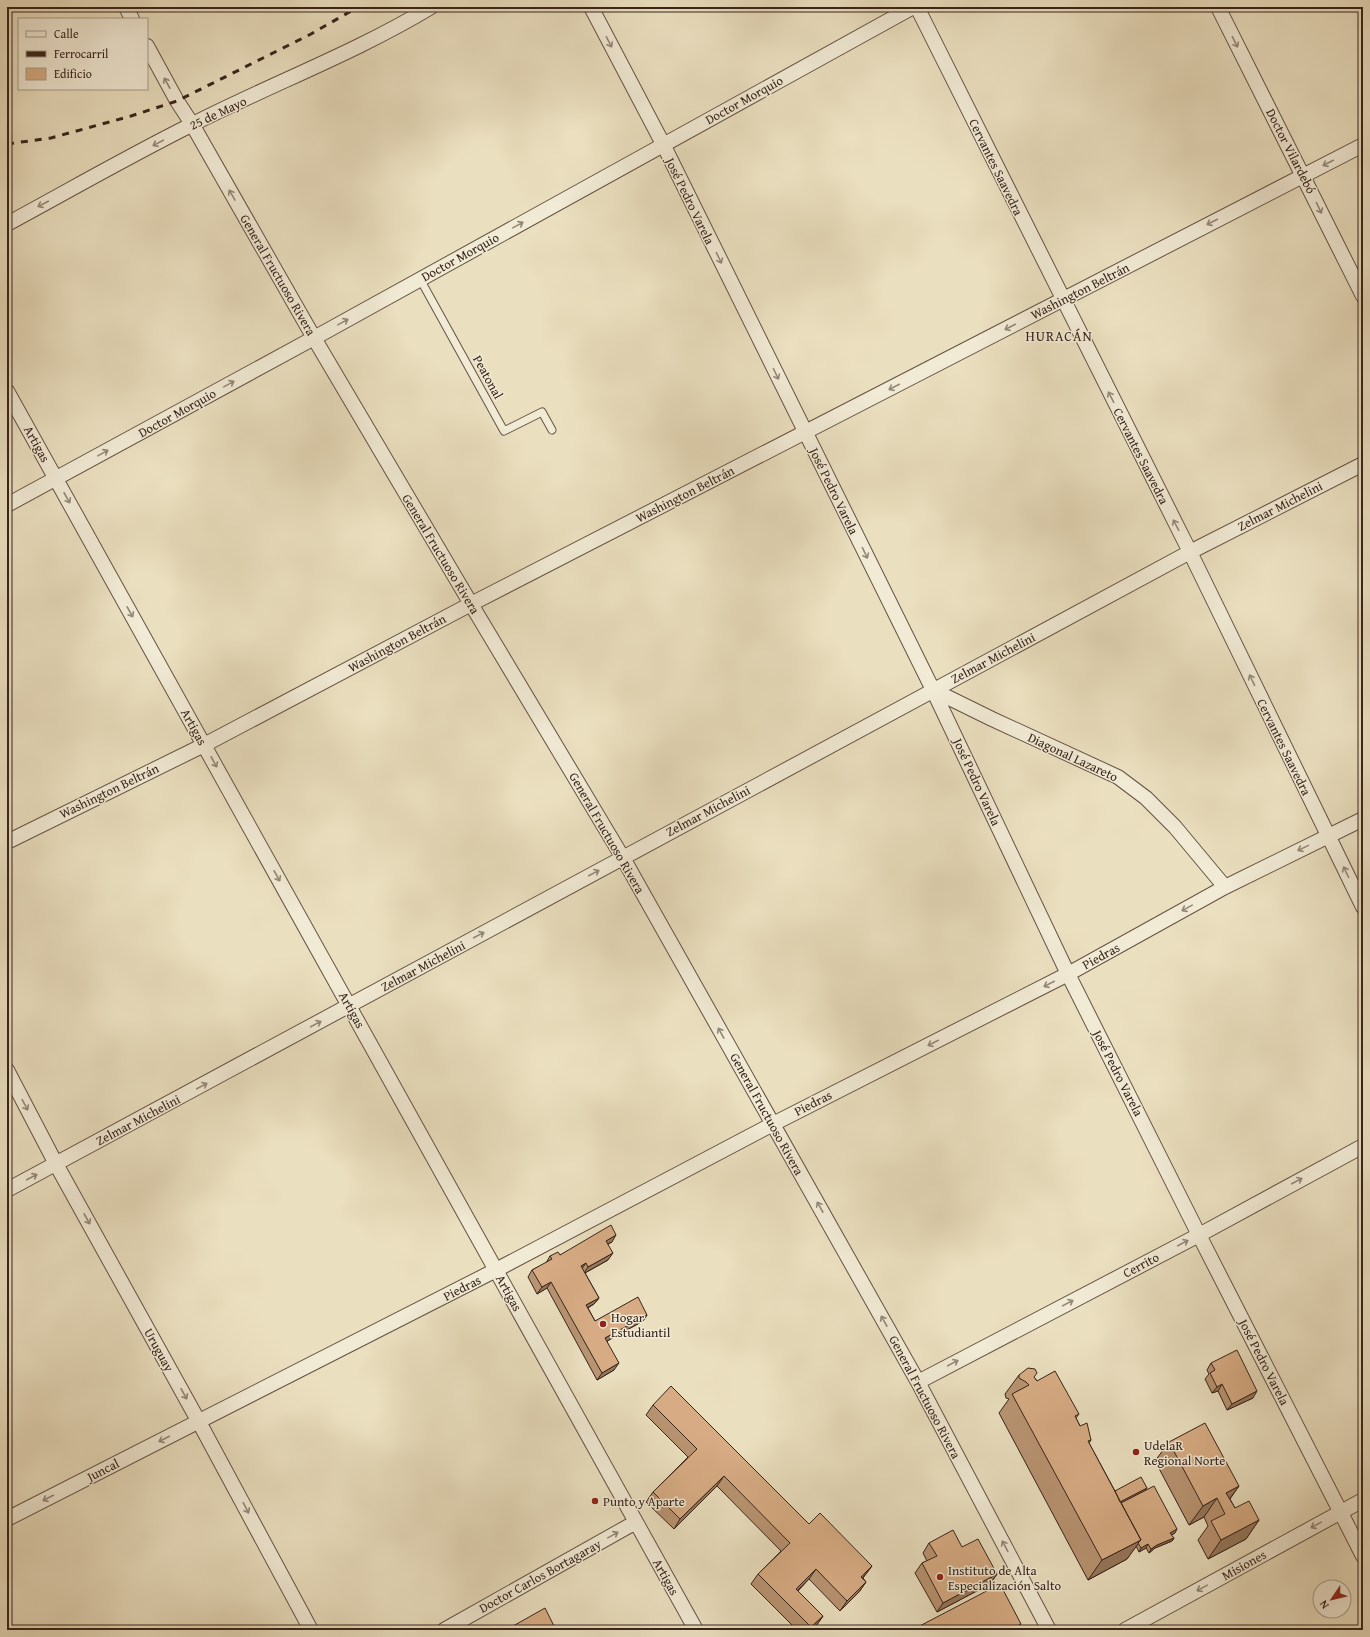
<svg xmlns="http://www.w3.org/2000/svg" width="1370" height="1637" font-family="'Gentium Book Plus',serif">
  <rect width="100%" height="100%" fill="#eadfbf"/>
  <filter id="stains"><feTurbulence type="fractalNoise" baseFrequency=".005" numOctaves="4"/><feColorMatrix values="0 0 0 0 .2 0 0 0 0 .09 0 0 0 0 .02 0 0 0 .5 -.17"/></filter>
  <radialGradient id="worn" r=".72"><stop offset=".6" stop-color="#630" stop-opacity="0"/><stop offset="1" stop-color="#630" stop-opacity=".3"/></radialGradient>
  <g fill="none" stroke-linecap="round" stroke-linejoin="round">
    <defs>
      <path id="lane" d="M420,279L504,431L542,412L552,430"/>
      <path id="street" d="M126,7L132,19
        M591,7L663,144L933,690L1068,974L1199,1235L1363,1556
        M917,7L1190,552L1363,907
        M1218,7L1363,296
        M147,46L177,101L192,124L314,338L471,604L623,858L918,1382L1049,1630
        M7,224C68,191 129,156 191,125C271,84 355,53 431,7
        M7,391L696,1630
        M7,505L314,338L913,7
        M933,690L992,719L1118,777L1146,798L1175,827L1225,887
        M7,842L204,745L471,604L1363,145
        M7,1070L56,1164L199,1422L311,1630
        M7,1190L1190,552L1363,464
        M918,1382L1199,1235L1363,1146
        M7,1519L496,1270L773,1124L1068,974L1225,887L1363,819
        M444,1630L636,1522
        M1125,1630L1363,1500"/>
    </defs>
    <use href="#lane" stroke="#645344" stroke-width="9"/>
    <use href="#street" stroke="#645344" stroke-width="16"/>
    <use href="#lane" stroke="#f1ead5" stroke-width="7"/>
    <use href="#street" stroke="#f1ead5" stroke-width="14"/>
    <path stroke="#37241b" stroke-width="3" stroke-dasharray="7 7" stroke-linecap="butt" d="M7,144L51,138L131,116L177,101L311,34L358,7"/>
  </g>
  <path fill="#b99472" stroke="#37241b" d="M612,1242L608,1244V1260L585,1273L599,1298L594,1304L588,1308L595,1321L647,1315L643,1321L607,1341L614,1370L597,1380L547,1288L537,1294L528,1277L532,1270L546,1263L550,1256L560,1255Z
    M1211,1363L1253,1398L1227,1410L1218,1391L1212,1393L1205,1379L1209,1374L1207,1370Z
    M1019,1375L1034,1377L1037,1381L1079,1414L1076,1418L1080,1426L1091,1440L1089,1443L1115,1491L1147,1488L1144,1491L1175,1533L1171,1535L1174,1538L1172,1541L1155,1548L1149,1553L1146,1548L1139,1552L1136,1546L1127,1559L1088,1580L999,1413L1009,1399L1006,1398L1005,1394Z
    M653,1405L809,1524L872,1566L863,1578L866,1582L859,1592L840,1611L809,1579L798,1591L823,1616L816,1626L811,1630H797L751,1584L758,1574L781,1551L717,1486L674,1529L646,1502L653,1492L688,1457L646,1415Z
    M1169,1442L1239,1486L1230,1499L1235,1508L1259,1520L1246,1539L1208,1559L1198,1540L1208,1526L1204,1517L1189,1525L1155,1461Z
    M929,1543L962,1547L997,1574L990,1584L937,1612L915,1573L922,1563L927,1561L923,1553Z"/>
  <path fill="#96785c" stroke="#37241b" d="M616,1235L612,1242L601,1247L606,1241Z
    M613,1253L608,1260L583,1274L588,1267Z
    M586,1263L581,1270V1266Z
    M551,1282L547,1288L537,1294L542,1287Z
    M599,1298L594,1304L581,1311L586,1305Z
    M647,1315L643,1321L600,1345L605,1338Z
    M619,1363L614,1370L597,1380L602,1373Z
    M1222,1384L1218,1391L1212,1393L1217,1387Z
    M1257,1391L1253,1398L1227,1410L1232,1404Z
    M724,1476L717,1486L674,1529L680,1519Z
    M1239,1486L1225,1505L1226,1493Z
    M1147,1488L1142,1495L1118,1505L1108,1508Z
    M1217,1498L1204,1517L1189,1525L1203,1506Z
    M1259,1520L1246,1539L1208,1559L1221,1540Z
    M1177,1529L1175,1533L1167,1537L1170,1533Z
    M1174,1538L1172,1541L1155,1548L1149,1553L1151,1549L1157,1545Z
    M1141,1540L1127,1559L1088,1580L1102,1560Z
    M1148,1544L1146,1548L1139,1552L1141,1548Z
    M872,1566L865,1575L854,1587L861,1577Z
    M816,1569L809,1579L789,1599L796,1589Z
    M997,1574L990,1584L937,1612L943,1603Z
    M866,1582L859,1592L840,1611L847,1601Z
    M823,1616L816,1626L811,1630H809L811,1627Z
    M1021,1624L1016,1630H1009Z"/>
  <path fill="#d7ac84" stroke="#37241b" d="M611,1225L616,1235L606,1241L613,1253L588,1267L586,1263L581,1266L599,1298L586,1305L595,1321L638,1297L647,1315L605,1338L619,1363L602,1373L551,1282L542,1287L532,1270L552,1259L550,1256L558,1252L560,1255Z
    M1237,1350L1257,1391L1232,1404L1222,1384L1217,1387L1210,1373L1215,1370L1211,1363Z
    M1028,1368L1035,1369L1037,1373L1034,1377L1037,1381L1055,1371L1079,1414L1075,1416L1080,1426L1087,1423L1091,1440L1088,1441L1141,1540L1102,1560L1012,1394L1029,1385L1026,1382L1019,1378V1375Z
    M671,1386L809,1524L820,1513L872,1566L861,1577L866,1582L847,1601L816,1569L796,1589L823,1616L811,1627L758,1574L790,1543L724,1476L680,1519L653,1492L697,1449L653,1405Z
    M1205,1423L1239,1486L1226,1493L1235,1508L1249,1501L1259,1520L1221,1540L1211,1521L1225,1514L1217,1498L1203,1506L1169,1442Z
    M1141,1477L1147,1488L1120,1502L1115,1491Z
    M1154,1486L1177,1529L1170,1533L1174,1538L1157,1545L1151,1549L1148,1544L1141,1548L1138,1543L1141,1540L1121,1503Z
    M953,1530L962,1547L978,1539L997,1574L943,1603L922,1563L937,1556L929,1543Z
    M1000,1584L1021,1624L1009,1630H912Z
    M545,1608L556,1630H506Z"/>
  <defs><path id="oneway-shaft" d="M-6 0H5M1.5-3L5.5 0L1.5 3" fill="none" stroke-width="1.6" stroke-linecap="round" stroke-linejoin="round"/></defs>
  <g stroke="#948778">
    <use href="#oneway-shaft" transform="translate(609 42) rotate(63)"/>
    <use href="#oneway-shaft" transform="translate(1235 42) rotate(63)"/>
    <use href="#oneway-shaft" transform="translate(167 83) rotate(-119)"/>
    <use href="#oneway-shaft" transform="translate(158 143) rotate(152)"/>
    <use href="#oneway-shaft" transform="translate(1328 163) rotate(153)"/>
    <use href="#oneway-shaft" transform="translate(232 195) rotate(-120)"/>
    <use href="#oneway-shaft" transform="translate(43 204) rotate(152)"/>
    <use href="#oneway-shaft" transform="translate(1319 208) rotate(64)"/>
    <use href="#oneway-shaft" transform="translate(1212 222) rotate(153)"/>
    <use href="#oneway-shaft" transform="translate(518 225) rotate(-29)"/>
    <use href="#oneway-shaft" transform="translate(719 258) rotate(64)"/>
    <use href="#oneway-shaft" transform="translate(343 322) rotate(-29)"/>
    <use href="#oneway-shaft" transform="translate(1010 327) rotate(153)"/>
    <use href="#oneway-shaft" transform="translate(776 374) rotate(64)"/>
    <use href="#oneway-shaft" transform="translate(229 384) rotate(-29)"/>
    <use href="#oneway-shaft" transform="translate(894 387) rotate(153)"/>
    <use href="#oneway-shaft" transform="translate(1111 397) rotate(-117)"/>
    <use href="#oneway-shaft" transform="translate(103 453) rotate(-29)"/>
    <use href="#oneway-shaft" transform="translate(67 498) rotate(61)"/>
    <use href="#oneway-shaft" transform="translate(1176 525) rotate(-117)"/>
    <use href="#oneway-shaft" transform="translate(865 553) rotate(64)"/>
    <use href="#oneway-shaft" transform="translate(130 612) rotate(61)"/>
    <use href="#oneway-shaft" transform="translate(1252 680) rotate(-116)"/>
    <use href="#oneway-shaft" transform="translate(214 762) rotate(61)"/>
    <use href="#oneway-shaft" transform="translate(1303 848) rotate(154)"/>
    <use href="#oneway-shaft" transform="translate(1346 872) rotate(-116)"/>
    <use href="#oneway-shaft" transform="translate(594 873) rotate(-28)"/>
    <use href="#oneway-shaft" transform="translate(277 876) rotate(61)"/>
    <use href="#oneway-shaft" transform="translate(1187 908) rotate(151)"/>
    <use href="#oneway-shaft" transform="translate(479 935) rotate(-28)"/>
    <use href="#oneway-shaft" transform="translate(1049 984) rotate(153)"/>
    <use href="#oneway-shaft" transform="translate(316 1024) rotate(-28)"/>
    <use href="#oneway-shaft" transform="translate(721 1033) rotate(-119)"/>
    <use href="#oneway-shaft" transform="translate(933 1043) rotate(153)"/>
    <use href="#oneway-shaft" transform="translate(202 1086) rotate(-28)"/>
    <use href="#oneway-shaft" transform="translate(25 1105) rotate(62)"/>
    <use href="#oneway-shaft" transform="translate(32 1177) rotate(-28)"/>
    <use href="#oneway-shaft" transform="translate(1297 1181) rotate(-28)"/>
    <use href="#oneway-shaft" transform="translate(820 1207) rotate(-119)"/>
    <use href="#oneway-shaft" transform="translate(87 1219) rotate(61)"/>
    <use href="#oneway-shaft" transform="translate(1183 1243) rotate(-28)"/>
    <use href="#oneway-shaft" transform="translate(1068 1303) rotate(-28)"/>
    <use href="#oneway-shaft" transform="translate(884 1321) rotate(-119)"/>
    <use href="#oneway-shaft" transform="translate(953 1363) rotate(-28)"/>
    <use href="#oneway-shaft" transform="translate(184 1394) rotate(61)"/>
    <use href="#oneway-shaft" transform="translate(164 1439) rotate(153)"/>
    <use href="#oneway-shaft" transform="translate(48 1498) rotate(153)"/>
    <use href="#oneway-shaft" transform="translate(246 1508) rotate(62)"/>
    <use href="#oneway-shaft" transform="translate(1316 1525) rotate(151)"/>
    <use href="#oneway-shaft" transform="translate(613 1535) rotate(-29)"/>
    <use href="#oneway-shaft" transform="translate(1005 1546) rotate(-118)"/>
    <use href="#oneway-shaft" transform="translate(1202 1588) rotate(151)"/>
  </g>
  <g fill="#8f2418" stroke="#f1ead5" stroke-width="1.5">
    <circle cx="603" cy="1324" r="4"/>
    <circle cx="1136" cy="1452" r="4"/>
    <circle cx="595" cy="1501" r="4"/>
    <circle cx="940" cy="1577" r="4"/>
  </g>
  <g text-anchor="middle" dominant-baseline="central" stroke-width="3" stroke-linejoin="round" paint-order="stroke">
    <g font-size="13" fill="#37241b" stroke="#f1ead5">
      <text transform="translate(744 100) rotate(-29)">Doctor Morquio</text>
      <text transform="translate(218 113) rotate(-25)">25 de Mayo</text>
      <text transform="translate(1291 151) rotate(63)">Doctor Vilardebó</text>
      <text transform="translate(996 167) rotate(64)">Cervantes Saavedra</text>
      <text transform="translate(690 201) rotate(64)">José Pedro Varela</text>
      <text transform="translate(460 257) rotate(-29)">Doctor Morquio</text>
      <text transform="translate(278 275) rotate(60)">General Fructuoso Rivera</text>
      <text transform="translate(1080 291) rotate(-27)">Washington Beltrán</text>
      <text transform="translate(488 377) rotate(61)">Peatonal</text>
      <text transform="translate(177 413) rotate(-29)">Doctor Morquio</text>
      <text transform="translate(37 444) rotate(61)">Artigas</text>
      <text transform="translate(1141 456) rotate(63)">Cervantes Saavedra</text>
      <text transform="translate(834 491) rotate(64)">José Pedro Varela</text>
      <text transform="translate(685 494) rotate(-27)">Washington Beltrán</text>
      <text transform="translate(1280 506) rotate(-27)">Zelmar Michelini</text>
      <text transform="translate(441 554) rotate(59)">General Fructuoso Rivera</text>
      <text transform="translate(397 643) rotate(-28)">Washington Beltrán</text>
      <text transform="translate(993 658) rotate(-28)">Zelmar Michelini</text>
      <text transform="translate(194 727) rotate(61)">Artigas</text>
      <text transform="translate(1284 747) rotate(64)">Cervantes Saavedra</text>
      <text transform="translate(1073 757) rotate(25)">Diagonal Lazareto</text>
      <text transform="translate(977 782) rotate(65)">José Pedro Varela</text>
      <text transform="translate(109 791) rotate(-26)">Washington Beltrán</text>
      <text transform="translate(708 811) rotate(-28)">Zelmar Michelini</text>
      <text transform="translate(607 833) rotate(60)">General Fructuoso Rivera</text>
      <text transform="translate(1101 956) rotate(-29)">Piedras</text>
      <text transform="translate(423 966) rotate(-28)">Zelmar Michelini</text>
      <text transform="translate(352 1010) rotate(61)">Artigas</text>
      <text transform="translate(1118 1073) rotate(63)">José Pedro Varela</text>
      <text transform="translate(813 1103) rotate(-27)">Piedras</text>
      <text transform="translate(767 1114) rotate(61)">General Fructuoso Rivera</text>
      <text transform="translate(138 1120) rotate(-28)">Zelmar Michelini</text>
      <text transform="translate(1141 1265) rotate(-28)">Cerrito</text>
      <text transform="translate(462 1288) rotate(-27)">Piedras</text>
      <text transform="translate(509 1293) rotate(61)">Artigas</text>
      <text transform="translate(159 1350) rotate(61)">Uruguay</text>
      <text transform="translate(1264 1362) rotate(63)">José Pedro Varela</text>
      <text transform="translate(925 1397) rotate(62)">General Fructuoso Rivera</text>
      <text transform="translate(103 1470) rotate(-27)">Juncal</text>
      <text transform="translate(1244 1565) rotate(-29)">Misiones</text>
      <text transform="translate(540 1576) rotate(-29)">Doctor Carlos Bortagaray</text>
      <text transform="translate(666 1577) rotate(61)">Artigas</text>
    </g>
    <g font-size="13" fill="#37241b" stroke="#f1ead5" text-anchor="start">
      <text x="611" y="1317">Hogar<tspan x="611" dy="15">Estudiantil</tspan></text>
      <text x="1144" y="1445">UdelaR<tspan x="1144" dy="15">Regional Norte</tspan></text>
      <text x="603" y="1501">Punto y Aparte</text>
      <text x="948" y="1570">Instituto de Alta<tspan x="948" dy="15">Especialización Salto</tspan></text>
    </g>
    <g font-size="14" letter-spacing="1" fill="#37241b" stroke="#f1ead5">
      <text x="1059" y="336">HURACÁN</text>
    </g>
  </g>
  <rect width="1370" height="1637" fill="none" stroke="#eadfbf" stroke-width="24"/>
  <rect x="8" y="8" width="1354" height="1621" fill="none" stroke="#37241b" stroke-width="2"/>
  <rect x="12" y="12" width="1346" height="1613" fill="none" stroke="#37241b"/>
  <rect x="18" y="18" width="130" height="72" fill="#f1ead5" stroke="#a79b8b"/>
  <rect x="26" y="31" width="20" height="6" fill="#f1ead5" stroke="#a79b8b"/>
  <text x="54" y="38" font-size="12" fill="#37241b">Calle</text>
  <rect x="26" y="51" width="20" height="6" fill="#37241b" stroke="#a79b8b"/>
  <text x="54" y="58" font-size="12" fill="#37241b">Ferrocarril</text>
  <rect x="26" y="68" width="20" height="12" fill="#d7ac84" stroke="#a79b8b"/>
  <text x="54" y="78" font-size="12" fill="#37241b">Edificio</text>
  <g transform="translate(1332 1599) rotate(235)"><circle r="19" fill="#f1ead5" stroke="#a79b8b"/>
  <path d="M0-3L7 15L0 10L-7 15Z" fill="#8f2418"/>
  <text y="-6" font-size="11" font-weight="bold" text-anchor="middle" fill="#37241b">N</text>
  </g>
  <rect width="100%" height="100%" filter="url(#stains)"/>
  <rect width="100%" height="100%" fill="url(#worn)"/>
</svg>
